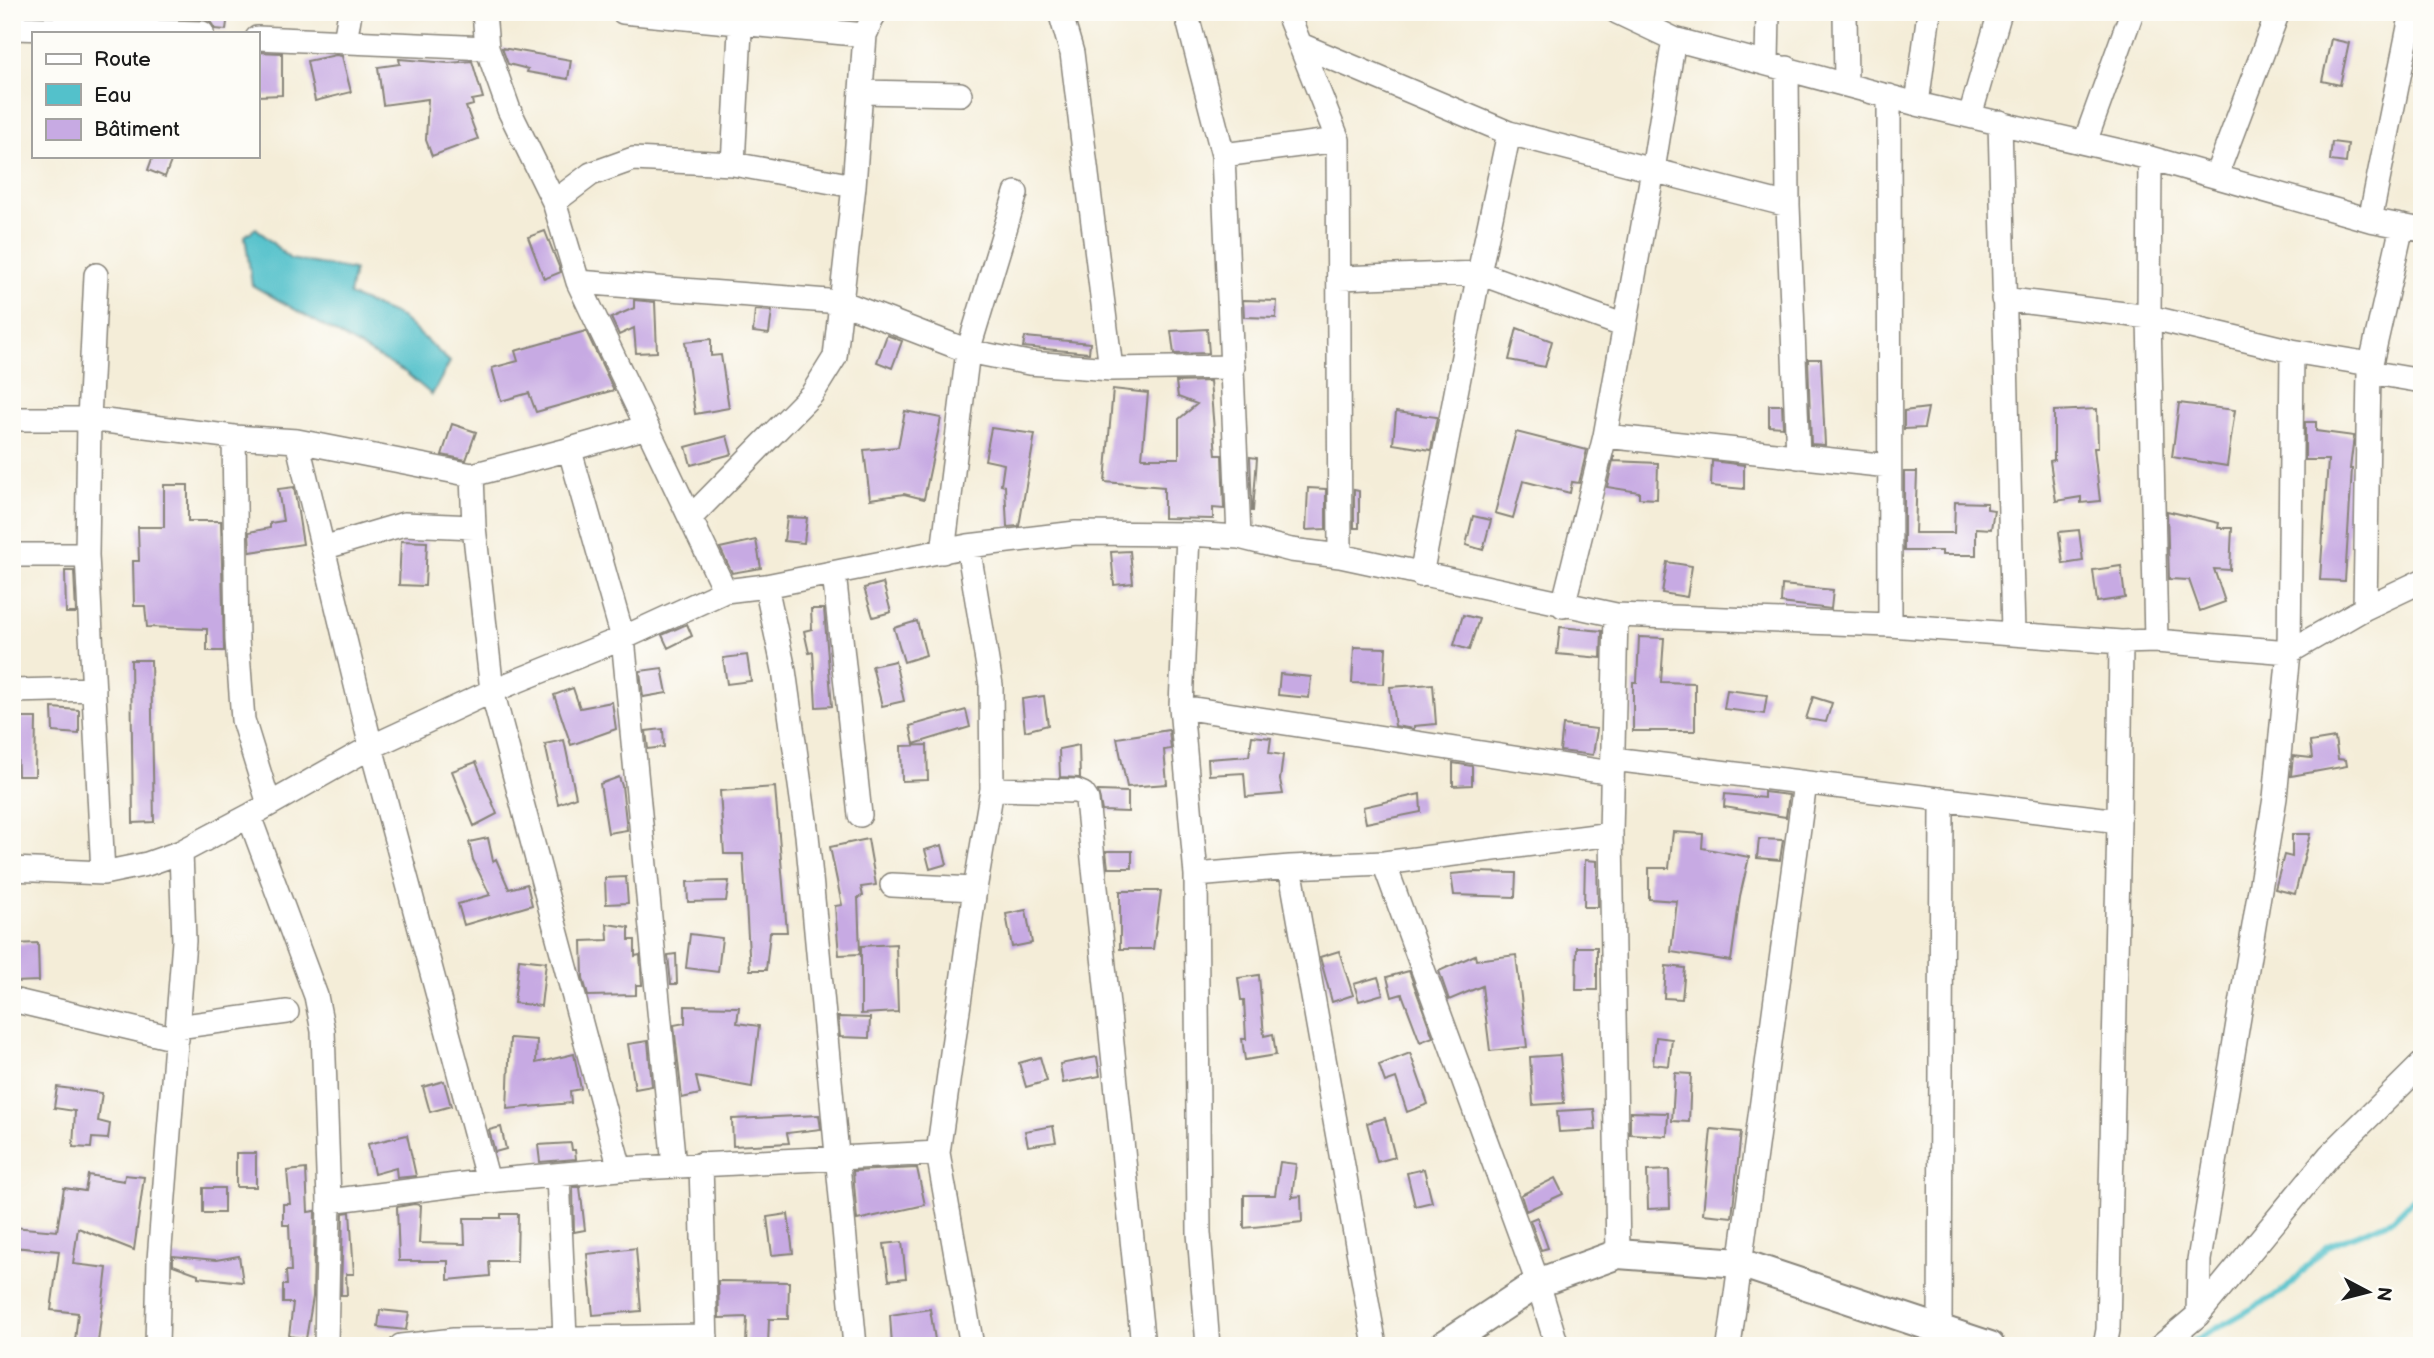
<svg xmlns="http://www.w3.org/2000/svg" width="2434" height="1358" font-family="'Balsamiq Sans',sans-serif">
  <rect width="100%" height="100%" fill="#fdfcf7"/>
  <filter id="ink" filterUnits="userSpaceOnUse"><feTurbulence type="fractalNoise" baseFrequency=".0143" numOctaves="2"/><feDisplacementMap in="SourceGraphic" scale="14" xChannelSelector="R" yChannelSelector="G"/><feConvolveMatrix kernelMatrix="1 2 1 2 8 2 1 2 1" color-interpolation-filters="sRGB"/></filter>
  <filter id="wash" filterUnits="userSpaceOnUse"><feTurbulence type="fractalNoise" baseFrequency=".00686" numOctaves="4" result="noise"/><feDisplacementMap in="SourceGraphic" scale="28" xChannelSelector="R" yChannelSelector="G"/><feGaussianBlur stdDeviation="1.57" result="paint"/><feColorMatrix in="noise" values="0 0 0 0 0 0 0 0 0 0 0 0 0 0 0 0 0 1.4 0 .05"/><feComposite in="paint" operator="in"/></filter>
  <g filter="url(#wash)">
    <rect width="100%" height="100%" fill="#f4edd8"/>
    <path fill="#53c1cb" stroke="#386e74" stroke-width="2" d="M256,228L290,259L354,270L349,295L401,317L450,362L432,395L406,373L252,285L245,236Z"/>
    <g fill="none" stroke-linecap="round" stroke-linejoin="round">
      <path stroke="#53c1cb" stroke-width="6" d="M2185,1346L2285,1290L2327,1246L2392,1220L2422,1190"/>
    </g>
    <g id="blocks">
      <path fill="#c7aae3" d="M171,12L228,14L226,30L215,29L210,21L203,19L171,18Z
        M2331,39L2349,43L2340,85L2322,81Z
        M502,48L571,60L568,79L527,72L528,69L508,64Z
        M257,52L282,53V95L257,96Z
        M336,55L342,56L351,92L315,101L307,61Z
        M399,59L449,63L472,61L483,98L472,100L473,105L466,107L478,139L432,156L426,140L428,99L383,105L378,67L400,64Z
        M2332,142L2348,144L2346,163L2330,161Z
        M153,156H173L165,177L148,170Z
        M545,231L561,272L544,279L528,237Z
        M634,300L655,302L657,352L636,353L634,328L619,335L611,318L634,308Z
        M1243,300L1277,301L1276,318L1244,317Z
        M755,310L772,311L769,334L753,332Z
        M1517,328L1552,341L1545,367L1509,360Z
        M1207,329L1209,353L1174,354L1171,331Z
        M586,331L614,390L536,412L529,393L501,401L492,368L518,361L515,351Z
        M887,335L902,341L892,368L877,362Z
        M1025,337L1090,343L1089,353L1023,347Z
        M711,339V356L721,355L729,408L695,414L685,342Z
        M1808,359H1821L1825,445L1811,444Z
        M1210,381L1216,455H1222L1224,509L1213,508V519L1164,518V487L1105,482L1113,389L1148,393L1142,458H1179V419L1197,404L1178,397L1176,382Z
        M2179,403L2235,410L2227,466L2172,457Z
        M1769,405H1782L1783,427L1769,426Z
        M1928,408L1924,428L1904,429V411Z
        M2097,409L2098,448H2094L2100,501L2081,503V497L2056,501L2050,461L2054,460V411Z
        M905,411L941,418L924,499L904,494L870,499L864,450L898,447Z
        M1396,412L1437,417L1431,450L1393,444Z
        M2305,422H2316V431L2354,436L2350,469H2352L2345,581L2320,580L2328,460H2305Z
        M452,424L476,432L466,460L442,455Z
        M991,428L1035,434L1019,526L1007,527L1005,486L1001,485L1004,464L985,460Z
        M1516,432L1587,450L1579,483L1572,482L1570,493L1523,481L1513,518L1495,513Z
        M727,436L732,454L691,465L686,447Z
        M1614,456V461L1658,463L1657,499L1639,498V492L1607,487Z
        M1250,457L1257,458L1253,511H1252Z
        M1712,461L1744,465V489L1711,486Z
        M1904,472H1917L1915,533H1954L1955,502L1987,503V509L1994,510L1991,529L1976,528V555H1942V551H1904Z
        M164,485H188V521H221L224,651H207V629L147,627L145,606H134L133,561H139L138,527H164Z
        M294,487L303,544L250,552L249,532L270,528V523L283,521L278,489Z
        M1308,488L1326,489V529L1306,530Z
        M1354,490L1359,491V528H1354Z
        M2167,511L2219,523L2218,528H2232L2230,570L2214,569L2225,602L2200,611L2189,580L2169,579Z
        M1473,516L1491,520L1483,550L1466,545Z
        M787,517L807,518L804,543L784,541Z
        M2079,530L2083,561L2063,564L2059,532Z
        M756,540L761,568L732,573L720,548Z
        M401,541L427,542L425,586L399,585Z
        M1130,551L1133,583L1114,585L1111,552Z
        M1667,562L1692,566L1687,597L1662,593Z
        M2121,566L2125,598L2097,602L2093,570Z
        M65,571H74L76,613H66Z
        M883,583L891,612L873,617L864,588Z
        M1782,585L1833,590L1831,609L1781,603Z
        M811,609H824L832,706L816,707L813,652L809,653L804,631L812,629Z
        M1463,615L1479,619L1469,650L1454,645Z
        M917,621L926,655L904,662L894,628Z
        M687,624L692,636L668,648L662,635Z
        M1560,627L1602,631L1601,658L1557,654Z
        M1639,637L1664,638L1661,682L1695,683V731H1633V682H1637Z
        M1354,647L1386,648L1384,684L1352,683Z
        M747,655L751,681L727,684L723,658Z
        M131,660H151L154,822L133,823Z
        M895,661L904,701L882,706L872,666Z
        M662,668L667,693L643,697L640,671Z
        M1280,674L1311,677L1309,698L1278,695Z
        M1433,684L1436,724L1414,726V729L1395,726L1390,687Z
        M573,688L580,708L612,702L616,729L571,745L554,695Z
        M1727,690L1767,695L1764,714L1724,709Z
        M1044,696L1048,725L1025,731L1022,699Z
        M1813,697L1832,703L1826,722L1806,719Z
        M52,708L79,710V734L53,732Z
        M966,710L970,727L914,744L910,726Z
        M16,718H36L35,776H18Z
        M1563,725L1597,729L1593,755L1560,751Z
        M663,729L664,747L648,749L646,731Z
        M1169,730L1171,749L1164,750L1167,784L1127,787L1117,738Z
        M1252,736L1271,738L1269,753L1283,755L1280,780L1283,794L1246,797L1244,773L1209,775L1208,759L1249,756Z
        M2335,738L2338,759L2346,760L2347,766L2291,776L2293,756L2312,758L2310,742Z
        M564,740L576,797L558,804L545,744Z
        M927,745L928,780L902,781L901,746Z
        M1079,745L1080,778L1060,777L1059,749Z
        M476,762L497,814L474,826L452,771Z
        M1453,763L1472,766V785L1453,786Z
        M619,777L622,786L627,830L608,833L600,784Z
        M775,787L787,932H770L766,970H750L743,854H724L720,791Z
        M1098,791L1128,792V812L1102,811Z
        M1764,792L1789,795L1786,817L1724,807L1725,794L1764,798Z
        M1420,794L1421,812L1366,823L1363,807Z
        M1673,832L1703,834L1702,848L1749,857L1740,896L1731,961L1671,952L1677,901L1649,899V868H1669Z
        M2292,834H2310L2295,894L2275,889L2284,855L2292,857Z
        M488,838L493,861L496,859L509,889L527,884L532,905L464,925L458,904L490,895L473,860L469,842Z
        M868,839L876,885L861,887L863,896L858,897L860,954L839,955L835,906L842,905L830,847Z
        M1759,839L1783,840L1780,860L1757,858Z
        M942,845L947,864L930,869L925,850Z
        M1106,851H1132V868H1108Z
        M1585,860L1597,861L1598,907H1584Z
        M1474,872L1516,873L1515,897L1454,895L1451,874Z
        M626,877L628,903L606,904L605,878Z
        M729,881L726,901L688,902L687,882Z
        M1120,891H1161L1153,949H1120Z
        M1026,910L1032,943L1012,947L1006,914Z
        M607,924L629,927V940H635V956L640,955L642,985H636V995L588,996L583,978L582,941L608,940Z
        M690,934L722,938L718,972L686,968Z
        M38,943L39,981L12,982V944Z
        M896,944L898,1012L861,1014V946Z
        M1577,947H1597V990H1576Z
        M1339,951L1353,995L1332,1002L1320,957Z
        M676,954L677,984H671L668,955Z
        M1475,955L1476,960L1516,955L1527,1047L1490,1051L1482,986L1449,1000L1439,971Z
        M519,959L546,962L541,1006L514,1003Z
        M1666,966L1685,968L1682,999L1664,998Z
        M1409,971L1433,1037L1420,1042L1402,994L1392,997L1387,977Z
        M1259,975L1264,1036L1273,1034L1276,1055L1245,1060L1242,1039H1246L1244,1000H1241L1238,978Z
        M1378,977L1383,994L1359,1001L1354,984Z
        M685,1006L739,1007L737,1023L759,1026L752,1087L696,1077L700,1094L682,1098L674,1025L685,1023Z
        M838,1017L870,1018L869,1038L840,1037Z
        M1656,1037L1672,1039L1669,1066L1653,1064Z
        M510,1038L537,1040L536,1063L574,1054L581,1089L570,1091L571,1103L507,1109Z
        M648,1041L652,1086L635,1089L628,1044Z
        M1410,1053L1428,1104L1407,1112L1396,1078L1385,1082L1379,1065Z
        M1560,1055L1564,1103L1533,1105L1530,1057Z
        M1040,1057L1047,1081L1026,1087L1019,1063Z
        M1097,1057L1100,1076L1063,1083L1060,1064Z
        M1675,1073L1691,1074L1689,1122L1672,1121Z
        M444,1081L451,1106L430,1112L423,1087Z
        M57,1087L102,1093L98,1121L110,1124L108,1139L92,1138L91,1148L73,1147L75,1111L54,1108Z
        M1594,1109L1596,1130L1559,1132L1557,1111Z
        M1630,1112L1668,1113L1667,1136L1630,1134Z
        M819,1115L821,1129L787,1133L789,1143L733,1146L732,1119Z
        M1385,1118L1395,1157L1377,1162L1367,1123Z
        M1053,1126L1056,1142L1028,1146L1025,1131Z
        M501,1127L506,1149L495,1152L489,1130Z
        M1711,1129L1741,1132L1732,1217L1703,1214Z
        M407,1135L416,1176L397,1178L396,1168L374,1174L368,1144Z
        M571,1143L572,1150H575L576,1159L540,1162L538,1145Z
        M236,1153H256V1187H236Z
        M1280,1162L1296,1164L1292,1197L1301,1196L1302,1222L1244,1228V1195H1275Z
        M917,1168L925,1205L857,1220L853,1171Z
        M306,1169L308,1212L315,1211L313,1297L306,1339L289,1336L293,1303H283V1285H287L286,1271H291L289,1225H283V1204H290L287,1171Z
        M1424,1169L1432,1202L1415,1206L1407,1173Z
        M1669,1170L1670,1208L1648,1209L1647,1171Z
        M88,1175L124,1181L125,1175L144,1177L134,1250L78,1228L73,1264L107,1268L98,1342L75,1341L78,1313L51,1310L59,1251L12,1247L13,1227L57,1231L64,1188L85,1191Z
        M1555,1178L1563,1194L1526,1211L1521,1195Z
        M573,1187H580L585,1230L574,1232Z
        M203,1188H224V1213H203Z
        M414,1204L421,1205L419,1243L465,1244L464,1218H501V1214H518L517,1261H489L490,1276L448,1280V1261H399L397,1207Z
        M350,1212L354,1274H346L347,1295H341L343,1213Z
        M788,1214L793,1253L772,1255L767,1217Z
        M1537,1217L1548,1248L1541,1250L1530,1220Z
        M902,1242L906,1278L889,1280L884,1244Z
        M636,1248L641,1311L593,1315L587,1254Z
        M173,1256L216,1260L239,1256L243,1282L198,1277V1274L173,1265Z
        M718,1281L789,1282L788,1319H769L768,1346H746L747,1317L719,1318Z
        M930,1309L936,1346H892L890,1315Z
        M380,1310L409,1313L406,1330L378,1327Z"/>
    </g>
  </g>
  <g filter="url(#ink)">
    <use href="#blocks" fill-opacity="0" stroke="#88847a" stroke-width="2"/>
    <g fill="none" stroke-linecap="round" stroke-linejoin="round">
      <defs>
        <path id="minor" d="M484,12L487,48L509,110L554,202L578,282L725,591
          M623,12L865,35
          M1060,12L1072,53L1111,369
          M1186,12L1223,155L1239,537
          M1287,12L1338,140L1340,556
          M1617,12L1674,39L1917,104L2150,158L2370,220L2422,230
          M1845,12L1846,84
          M12,28L202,33
          M257,38L487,48
          M345,42L350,12
          M1301,45L1509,133L1788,205
          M1767,62L1768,12
          M1787,68L1788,205L1798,457
          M861,92L960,94
          M1889,96L1890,625
          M1917,104L1929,12
          M1970,116L2000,12
          M2000,122L2013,633
          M2085,142L2132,12
          M1223,155L1338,140
          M2150,158L2149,317L2156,641
          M733,164L741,12
          M2216,176L2278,12
          M554,202L591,174L633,159L733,164L854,186
          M2370,220L2412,12
          M96,275L89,419L87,555L103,873
          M1339,278L1479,273L1625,326
          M578,282L841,302L968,351L1029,363L1111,369L1233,367
          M2003,299L2149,317L2292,351L2370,364
          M2369,372L2422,381
          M12,419H89L234,437L297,441L472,475L567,450L572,458L623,638L674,1166
          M1605,436L1889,466
          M234,437L237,640L243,720L269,804
          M297,441L371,747L488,1181
          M567,450L647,427
          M472,475L474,527L492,691L620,1169
          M690,518L812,394L835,357L854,186L865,35L875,12
          M1188,534L1181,707L1196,875L1199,1233L1208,1346
          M968,546L991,685L992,789L975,889L938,1153L972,1346
          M323,548L404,524L474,527
          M943,552L968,351L1016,193
          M12,555H87
          M834,573L860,815
          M1421,575L1479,273L1509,133
          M766,586L784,670L807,835L855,1346
          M1563,606L1605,436L1653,170L1674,39
          M2365,608L2369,372L2402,226
          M1616,615L1611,834L1618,1254
          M12,691L94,689
          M1181,707L1612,773
          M1613,759L2119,821
          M992,789L1076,791L1083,794L1087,800L1143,1346
          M249,816L316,996L323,1031L329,1201L326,1346
          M1384,863L1538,1283L1557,1346
          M1290,867L1375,1346
          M12,869L103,873L147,864L181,852L249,816L371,747L492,691L623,638L725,591L766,586L968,546L1076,533L1188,534L1239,537L1291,550L1340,556L1616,615L1890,625L2121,642L2156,641L2289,652L2365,608L2422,581
          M1196,875L1290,867L1384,863L1611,834
          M892,885L975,889
          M12,1000L177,1039
          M177,1027L287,1012
          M701,1164L706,1346
          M558,1175L565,1338
          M329,1201L488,1181L620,1169L938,1153
          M2198,1315L2199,1260L2275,798L2289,652L2292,351
          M1940,1329L1942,799
          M157,1346L159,1260L184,941L181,852
          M401,1346L454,1340L706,1336
          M1729,1346L1805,783
          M2105,1346L2108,1330L2119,821L2121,642
          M2161,1346L2198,1315L2329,1156L2422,1064"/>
        <path id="major" d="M1443,1346L1538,1283L1618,1254L1740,1263L1990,1346"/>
      </defs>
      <use href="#minor" stroke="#88847a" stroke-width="26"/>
      <use href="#major" stroke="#88847a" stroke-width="32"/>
      <use href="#minor" stroke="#fff" stroke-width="23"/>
      <use href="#major" stroke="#fff" stroke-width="28"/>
    </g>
  </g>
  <rect width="2434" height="1358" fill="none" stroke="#fdfcf7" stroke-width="42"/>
  <rect x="32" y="32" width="228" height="126" fill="#fdfcf7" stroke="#a3a29f" stroke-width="2"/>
  <rect x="46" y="54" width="35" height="10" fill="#ffffff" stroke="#a3a29f" stroke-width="2"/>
  <text x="94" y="66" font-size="21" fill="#1c1c1c">Route</text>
  <rect x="46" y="84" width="35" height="21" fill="#53c1cb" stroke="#a3a29f" stroke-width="2"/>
  <text x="94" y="102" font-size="21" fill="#1c1c1c">Eau</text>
  <rect x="46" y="119" width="35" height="21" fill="#c7aae3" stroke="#a3a29f" stroke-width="2"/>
  <text x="94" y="136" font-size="21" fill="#1c1c1c">Bâtiment</text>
  <g transform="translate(2368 1292) rotate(97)" stroke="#fdfcf7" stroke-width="5" paint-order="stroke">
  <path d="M0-5L12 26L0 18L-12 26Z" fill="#1c1c1c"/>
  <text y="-10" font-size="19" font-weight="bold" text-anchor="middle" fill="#1c1c1c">N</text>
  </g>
</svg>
